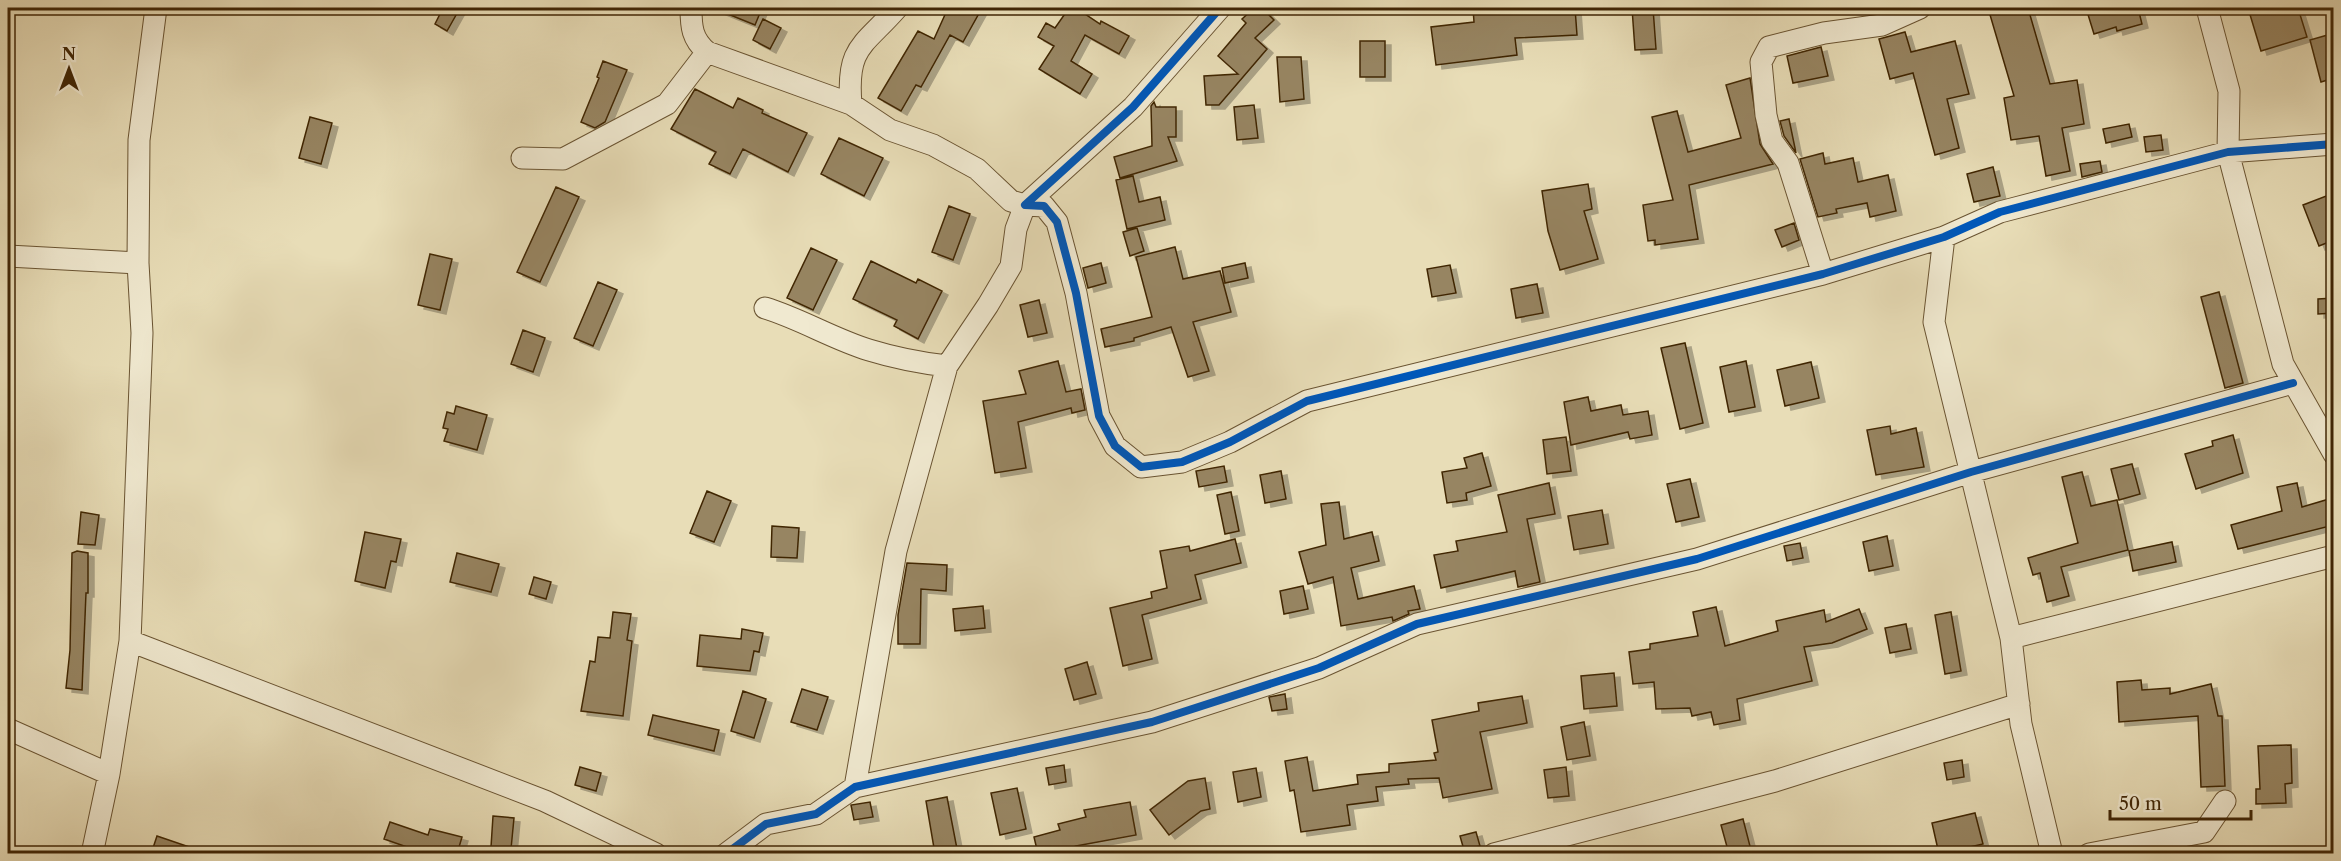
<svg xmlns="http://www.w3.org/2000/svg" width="2341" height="861" font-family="'Libre Caslon Text',serif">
  <defs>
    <filter id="shadow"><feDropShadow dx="6" dy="4" stdDeviation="0" flood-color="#0004"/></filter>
  </defs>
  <rect width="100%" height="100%" fill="#e8ddb7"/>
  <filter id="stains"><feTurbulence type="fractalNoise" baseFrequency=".00333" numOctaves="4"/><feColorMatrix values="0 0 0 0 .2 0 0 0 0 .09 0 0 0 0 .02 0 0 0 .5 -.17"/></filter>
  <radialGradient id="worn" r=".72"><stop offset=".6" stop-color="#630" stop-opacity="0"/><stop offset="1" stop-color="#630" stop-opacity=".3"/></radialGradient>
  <path fill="#978562" stroke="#402606" stroke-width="1.5" filter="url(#shadow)" d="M443,8H460L447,31L435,24Z
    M713,8H762L755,25Z
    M948,8H982L963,42L950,35L921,87L916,85L901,111L878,98L918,31L934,39Z
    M1069,8H1076L1100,24L1101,21L1129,36L1119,54L1085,35L1071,61L1092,74L1080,94L1039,69L1054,46L1038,37L1046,23L1055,28Z
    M1254,8H1262L1274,20L1255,38L1267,49L1219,105H1206L1204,76L1238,74L1218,56L1246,23L1242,19Z
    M1473,8H1575L1577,35L1515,38L1517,55L1436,65L1431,27L1474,22Z
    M1632,8H1653L1656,49L1635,50Z
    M1988,8H2028L2050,84L2077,80L2084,124L2062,128L2070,171L2046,176L2039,136L2011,140L2004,98L2014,96Z
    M2086,8H2138L2142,24L2117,31L2116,27L2094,34Z
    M2248,8H2298L2307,37L2261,51Z
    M763,19L781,28L770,49L753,40Z
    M1905,32L1911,52L1955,41L1969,94L1947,99L1959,148L1935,155L1913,73L1890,79L1879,39Z
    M2331,34L2334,78L2321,82L2310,40Z
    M1360,41H1385V77H1360Z
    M1821,47L1828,76L1793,83L1787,56Z
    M1277,57H1301L1304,99L1280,102Z
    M603,61L627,70L605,122L595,128L581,122L599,78L597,77Z
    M1750,78L1760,144L1773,164L1689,185L1698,239L1655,245V240L1648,241L1643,205L1673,200L1652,117L1677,111L1688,152L1741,138L1726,85Z
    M695,89L733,108L738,98L763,110L762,113L807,133L788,172L743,149L730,174L709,164L716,152L671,129Z
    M1154,102L1156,107H1176V137H1168L1177,161L1120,178L1114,157L1152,146L1151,106Z
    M1254,105L1258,138L1237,140L1234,107Z
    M310,117L332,123L321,164L299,158Z
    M1789,119L1796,153L1784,136L1780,121Z
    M2129,124L2132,137L2106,143L2103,129Z
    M2161,135L2163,150L2146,152L2144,137Z
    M839,138L883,158L864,196L821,174Z
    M1823,153L1825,164L1853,158L1858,182L1888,175L1896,211L1870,217L1867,203L1836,209L1837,213L1818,217L1800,159Z
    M2100,161L2102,172L2082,177L2080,164Z
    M1993,167L2000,196L1974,202L1967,174Z
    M1133,176L1139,202L1160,197L1165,220L1127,229L1116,180Z
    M1588,184L1592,209L1584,211L1598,259L1560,270L1548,231L1542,191Z
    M556,187L579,197L540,282L517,272Z
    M2334,193V240L2319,246L2303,205Z
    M949,206L970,214L953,260L932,252Z
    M1794,223L1799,240L1782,247L1775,230Z
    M1137,228L1144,251L1130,256L1123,232Z
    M1175,247L1183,279L1220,271L1231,312L1193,322L1209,371L1188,377L1171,327L1134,338V341L1105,347L1101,329L1152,317L1136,257Z
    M811,248L837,260L813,310L787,298Z
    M430,254L452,259L440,310L418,305Z
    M871,261L916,283L918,279L942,291L918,339L894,326L897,320L853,299Z
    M1101,263L1106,283L1088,288L1083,268Z
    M1245,263L1248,278L1225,283L1222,268Z
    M1450,265L1456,293L1432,297L1427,269Z
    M598,282L617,290L593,346L574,338Z
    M1537,284L1543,313L1516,318L1511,289Z
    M2219,292L2243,383L2225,388L2201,297Z
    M2334,298V313L2318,314V299Z
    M1039,300L1047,333L1028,337L1020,305Z
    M523,330L545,338L533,372L511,364Z
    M1685,343L1703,423L1680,429L1661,348Z
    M1058,361L1066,392L1081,389L1085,410L1072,413L1071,408L1018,422L1026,468L995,473L983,401L1026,394L1019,371Z
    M1746,361L1755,407L1729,412L1720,367Z
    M1811,362L1819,398L1785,406L1777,370Z
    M1588,397L1591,411L1621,405L1623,415L1648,411L1652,435L1630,439L1628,432L1571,445L1564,402Z
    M456,406L487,415L477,450L444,441L448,429L443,428L447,412L454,414Z
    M1890,426L1891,434L1916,428L1924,467L1876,475L1867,430Z
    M2233,435L2243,473L2196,489L2185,454L2213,446L2212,441Z
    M1566,437L1571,471L1547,474L1543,440Z
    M1482,453L1491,486L1466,493L1467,500L1447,503L1442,472L1467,468L1464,458Z
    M2132,464L2140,494L2119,500L2111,469Z
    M1224,466L1227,482L1199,487L1196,471Z
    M1281,471L1286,499L1265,503L1260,475Z
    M2082,472L2091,506L2117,500L2128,550L2061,567L2069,596L2047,602L2040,573L2033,575L2028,558L2078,543L2062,477Z
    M1690,479L1699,517L1676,522L1667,484Z
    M1549,483L1555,514L1527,519L1540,582L1518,587L1515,571L1441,588L1434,555L1458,551L1456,541L1507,532L1498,495Z
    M2297,483L2302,507L2329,499L2334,525L2238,549L2231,525L2282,511L2277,487Z
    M707,491L731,501L714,542L690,533Z
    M1231,492L1239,531L1225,534L1217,495Z
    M1339,502L1344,539L1372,532L1379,561L1351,568L1358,599L1414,586L1420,609L1408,611L1409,614L1393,621L1392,617L1341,626L1333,577L1308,584L1299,552L1326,545L1321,504Z
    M1602,510L1608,544L1574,550L1568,516Z
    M81,512L99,515L95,545L78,544Z
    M772,526L799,528L797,558L771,557Z
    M365,532L401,539L396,562L391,561L385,588L355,581Z
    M1887,536L1893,566L1869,571L1863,542Z
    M1235,539L1241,563L1195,575L1201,599L1142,615L1152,659L1123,666L1110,608L1152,598L1151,592L1167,588L1160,551L1189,546L1190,551Z
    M2172,542L2176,562L2133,571L2129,551Z
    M1800,543L1803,558L1787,561L1784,546Z
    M77,551L88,553V593H86L82,690L66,688L70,650L72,553Z
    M457,553L499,564L491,592L450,582Z
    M907,563L947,565L946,591L921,589L920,644H898V615Z
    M534,577L551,582L546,599L529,594Z
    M1303,586L1308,609L1284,614L1280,591Z
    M983,606L985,628L955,631L953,609Z
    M1716,607L1725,646L1778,631L1776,621L1824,610L1826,622L1859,609L1867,629L1832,643L1804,647L1812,681L1737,699L1740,720L1714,725L1711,712L1692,716L1690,708L1656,709L1654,682L1633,684L1629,652L1650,649V644L1698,636L1693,612Z
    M613,612L631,614L627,640L632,641L623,716L581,711L590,661L595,662L598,637L610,638Z
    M1951,612L1961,671L1945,674L1935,615Z
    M1906,624L1911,649L1890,653L1885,628Z
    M742,629L763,633L759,652L754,651L750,671L697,666L700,635L741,639Z
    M1087,662L1096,694L1074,700L1065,669Z
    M1614,673L1617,706L1584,709L1581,676Z
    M2141,680L2142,690L2170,688V694L2211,684L2218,716H2222L2225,786L2201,787L2198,716L2119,722L2117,682Z
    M802,689L828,697L817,730L791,722Z
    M743,691L766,699L754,738L731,731Z
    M1285,694L1287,709L1272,711L1269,697Z
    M1522,696L1527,723L1480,732L1492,789L1443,798L1439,778L1408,779L1409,784L1376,787L1378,801L1347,805L1350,825L1301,832L1294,790L1290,791L1285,761L1307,757L1313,791L1358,784L1357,775L1389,772V764L1436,760L1434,753L1438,752L1432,720L1479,711L1478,703Z
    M653,715L719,730L714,751L648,735Z
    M1584,722L1590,756L1567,760L1561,727Z
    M2291,745L2292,783L2285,784L2286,803L2256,804V789H2260L2258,746Z
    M1962,760L1964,777L1947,780L1944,763Z
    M1064,765L1066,782L1049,785L1046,768Z
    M580,767L601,773L596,791L575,785Z
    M1566,767L1569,796L1548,798L1544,770Z
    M1256,768L1261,797L1238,802L1233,772Z
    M1205,778L1210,809L1201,811L1169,835L1150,810L1188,781Z
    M1017,788L1026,829L1000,835L991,793Z
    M947,797L958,854H935L926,801Z
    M870,802L873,817L854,820L851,805Z
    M1130,802L1136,835L1076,846L1063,851V854H1038L1034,837L1060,830L1058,824L1086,817L1084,810Z
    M1975,813L1983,844L1939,854L1932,823Z
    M493,816L514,818L511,849L491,847Z
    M1743,819L1752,854H1729L1721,825Z
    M390,822L428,835L430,829L462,837L457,854H427L384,839Z
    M1476,832L1480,846L1464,850L1460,836Z
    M157,836L201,851L200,854H151Z"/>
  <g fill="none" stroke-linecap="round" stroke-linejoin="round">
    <defs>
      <path id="minor" d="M691,8C691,27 692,39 707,52L851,104L890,130L933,145L977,169L1011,201L1025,205L1016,229L1011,266L988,305L947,366L896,551L855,787
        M1220,8L1133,107L1025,205L1044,206L1057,222L1076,293L1099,416L1115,446L1141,467L1182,462L1230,442L1307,401L1823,274L1944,237L2000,212L2228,152L2334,144
        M2207,8L2229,91L2228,152L2283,364L2334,454
        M851,104C846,46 864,46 897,8
        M522,158L563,159L667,104L707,52
        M1944,237L1934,322L2011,638L2021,724L2052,854
        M8,256L138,263
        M1823,274L1788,163L1772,141L1766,115L1761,62L1769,47L1824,33L1882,25L1920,8
        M765,308C801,319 833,339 869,350C895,358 921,363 947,366
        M2011,638L2334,556
        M130,641L545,801L656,854
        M8,729L109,774
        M92,854L109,774L130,641L142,333L138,263L139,140L156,8
        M726,854L766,824L816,814L855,787L1152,722L1319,668L1417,624L1697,559L1971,472L2293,383
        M1494,854L1775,781L2019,704
        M2089,854L2204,832L2225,801"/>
    </defs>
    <use href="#minor" stroke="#6a5432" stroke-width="23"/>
    <use href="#minor" stroke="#f0e9d0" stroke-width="21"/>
    <defs>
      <path id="cycleway" d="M1220,8L1133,107L1025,205L1044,206L1057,222L1076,293L1099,416L1115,446L1141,467L1182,462L1230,442L1307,401L1823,274L1944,237L2000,212L2228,152L2334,144
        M726,854L766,824L816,814L855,787L1152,722L1319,668L1417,624L1697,559L1971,472L2293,383"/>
    </defs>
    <use href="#cycleway" stroke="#f0e9d0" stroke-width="11"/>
    <use href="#cycleway" stroke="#0057b8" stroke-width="8"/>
  </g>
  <rect width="2341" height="861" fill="none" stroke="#e8ddb7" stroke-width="30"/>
  <rect x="9" y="9" width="2323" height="843" fill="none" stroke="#402606" stroke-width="3"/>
  <rect x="15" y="15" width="2311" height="831" fill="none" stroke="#402606" stroke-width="1.5"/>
  <g transform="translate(69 69)" stroke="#f0e9d0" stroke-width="4.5" paint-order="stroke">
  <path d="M0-4.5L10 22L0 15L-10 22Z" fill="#402606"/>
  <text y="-9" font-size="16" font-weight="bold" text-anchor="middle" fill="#402606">N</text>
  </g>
  <path d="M2110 810v9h141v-9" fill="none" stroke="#402606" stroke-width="3"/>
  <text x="2119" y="810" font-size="18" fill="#402606" stroke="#f0e9d0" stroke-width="4.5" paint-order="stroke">50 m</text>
  <rect width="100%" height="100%" filter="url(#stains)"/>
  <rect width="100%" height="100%" fill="url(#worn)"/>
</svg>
